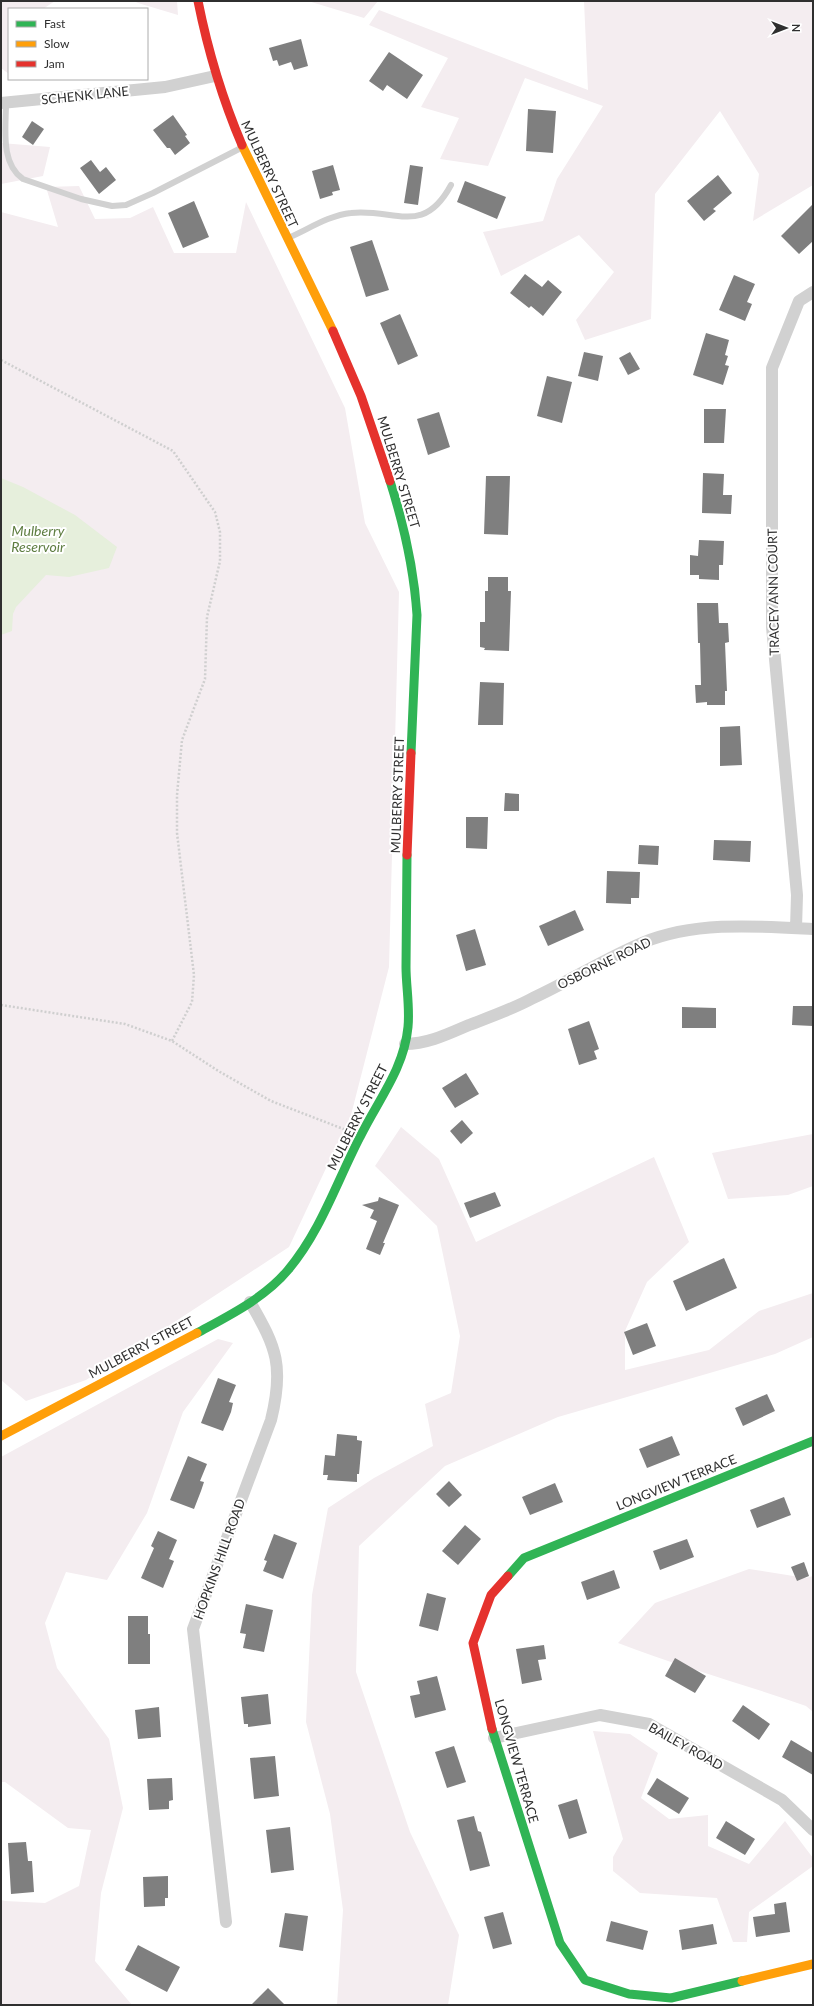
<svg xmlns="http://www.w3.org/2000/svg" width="814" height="2006" font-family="Lato,sans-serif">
  <rect width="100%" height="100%" fill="#fff"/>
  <path fill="#f4edf0" d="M1,1H55L43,9H9V74L1,68Z
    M134,1H177L178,15L138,3Z
    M308,1H378L364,18Z
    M584,1H813V185L753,221L759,174L720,111L655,194L651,319L585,340L576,320L614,272L579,235L501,276L483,232L543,221L557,179L603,106L525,78L488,166L440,159L459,118L421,107L448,58L369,25L379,10L588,90Z
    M1,143L50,147L43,176L1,184Z
    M79,186L95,219L130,218L153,207L174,253H236L246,202L345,408L365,523L399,592L389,967L351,1115L289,1247L86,1380L26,1401L1,1380V212L58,227L46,187Z
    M401,1127L439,1159L476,1242L654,1157L689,1242L647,1282L625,1331V1370L709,1350L759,1311L813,1293V1337L775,1354L558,1417L445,1466L359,1546L356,1672L410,1832L459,1935L448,2005H337L343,1910L330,1814L306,1722L312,1595L328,1508L374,1478L433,1446L425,1404L451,1393L460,1336L437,1226L375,1166Z
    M813,1134V1186L788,1195L728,1199L712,1153Z
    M218,1339L233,1343L183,1412L147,1513L107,1580L66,1572L45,1623L57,1668L109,1739L123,1808L101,1893L95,1961L132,2005H1V1900L5,1901L45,1903L79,1886L91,1830L68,1828L5,1782H1V1457Z
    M749,1569L806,1578L813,1576V1712L806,1706C744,1684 680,1667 618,1643L655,1603Z
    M593,1731L630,1734L658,1753L641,1798L669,1819L708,1815V1846L749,1864L785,1821L813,1858V1866L749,1912L747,1942H733L717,1898L640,1893L613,1871V1857L623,1839Z"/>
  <path fill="#e6efdc" d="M1,478L23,487L75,515L117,547L109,568L69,577L46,575L16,607L13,614L12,631L1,635Z"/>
  <path fill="#7f7f7f" d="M301,39L308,66L294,70L291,62L279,66L277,60L273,61L269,48Z
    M389,52L423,75L407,99L387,85L383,91L369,81Z
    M528,109L556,111L553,153L526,151Z
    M173,115L187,135L185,136L190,143L175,155L170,148H167L153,130Z
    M32,121L44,129L33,145L22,137Z
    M91,160L100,172L106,167L116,180L99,194L80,168Z
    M333,165L340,190L332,192L333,195L320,199L312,171Z
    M410,165L423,167L418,205L404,203Z
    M718,175L732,193L713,209L716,211L704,221L687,201Z
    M465,181L506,197L497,219L457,202Z
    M194,201L209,237L183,248L168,213Z
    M813,204V241L799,254L781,236Z
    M372,240L389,290L366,297L350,247Z
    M525,274L542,287L548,280L562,292L543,316L531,306L529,308L510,293Z
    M734,275L755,284L747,302L752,304L745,321L719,310Z
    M400,314L418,356L398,365L380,323Z
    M706,333L729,340L725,355L728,356L725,365L729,366L723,385L693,375Z
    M584,352L603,356L598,381L578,376Z
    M630,352L640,369L628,375L619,358Z
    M547,376L572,382L562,423L537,416Z
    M704,409H726L724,443H704Z
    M439,412L450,447L428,455L417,419Z
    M703,473L724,474L723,495H732L731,514L702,513Z
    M486,476H510L508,535L484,534Z
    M699,540L724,541L723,565H719V580L699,579V575H690V555L698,556Z
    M488,577H508V591H511L509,651L484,650L485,648L480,647V622H485V591H488Z
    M697,603H718L719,623H728L729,642L725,643L727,691H725V705H707V702L696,703L695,685H701L700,643H698Z
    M480,682L504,683L503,725H478Z
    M740,726L742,765L720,766V727Z
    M505,793L519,794V811H504Z
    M466,817H488L487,849L466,848Z
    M714,840L751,841L750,862L713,860Z
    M639,845L659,846L658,865L638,864Z
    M607,871L640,872L639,898H631V904L606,903Z
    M575,910L584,930L548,946L539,926Z
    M475,929L486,965L466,971L456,935Z
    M793,1006H813V1026L792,1025Z
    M682,1007L716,1008V1028H682Z
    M589,1021L599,1049L594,1051L597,1059L579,1065L568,1029Z
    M466,1073L479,1094L455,1108L442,1088Z
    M462,1120L473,1133L461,1144L450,1131Z
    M495,1192L501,1206L470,1218L464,1203Z
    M379,1197L399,1205L383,1243H385L380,1255L366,1249L377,1221L370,1218L374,1210L362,1205L378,1201Z
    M724,1258L737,1288L686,1311L673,1281Z
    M647,1323L656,1346L633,1355L624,1332Z
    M218,1378L236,1385L229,1402L233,1403L231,1412L223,1431L201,1423Z
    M767,1394L775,1411L743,1426L735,1408Z
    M337,1434L357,1436V1440L362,1441L359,1474H357V1482L327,1480L328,1475H323L325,1455L335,1456Z
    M672,1436L680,1455L647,1468L639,1449Z
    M188,1456L207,1464L200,1481L204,1482L201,1491L194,1509L170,1500Z
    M449,1481L462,1495L449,1507L436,1494Z
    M555,1483L563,1502L530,1515L522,1497Z
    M784,1497L791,1515L757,1528L750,1510Z
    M465,1525L481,1539L458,1565L442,1551Z
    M158,1531L177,1540L169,1559L174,1561L163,1588L141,1578L154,1548L151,1546Z
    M274,1534L297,1543L283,1579L263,1571L267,1561L264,1560Z
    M687,1539L694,1557L660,1570L653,1551Z
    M804,1562L809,1576L797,1581L791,1567Z
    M614,1570L620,1588L587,1600L581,1582Z
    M427,1593L446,1598L438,1631L419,1626Z
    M246,1604L273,1610L264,1652L243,1648L246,1634L240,1633Z
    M128,1616H148V1634H150V1664H128Z
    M544,1645L546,1659L538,1660L542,1680L522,1684L516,1649Z
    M675,1658L706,1676L695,1693L665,1676Z
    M437,1676L446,1710L415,1718L410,1696L420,1694L417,1681Z
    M268,1694L271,1724L248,1727V1724H244L241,1697Z
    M743,1705L770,1724L759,1740L732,1721Z
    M159,1707L161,1737L138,1739L135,1710Z
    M791,1740L813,1753V1775L782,1757Z
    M454,1746L466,1782L447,1788L435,1752Z
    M275,1756L279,1796L254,1799L250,1758Z
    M172,1778L173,1800L169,1801V1809L149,1810L147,1779Z
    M657,1778L689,1798L679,1814L647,1794Z
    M577,1799L587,1833L569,1839L558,1805Z
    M474,1816L478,1831L481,1832L490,1866L470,1871L457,1820Z
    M726,1821L755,1839L745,1855L716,1838Z
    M290,1827L294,1870L271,1873L266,1830Z
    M26,1842L28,1861H32L34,1892L11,1894L8,1843Z
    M168,1876V1898H165V1906L144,1907L143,1877Z
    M786,1902L790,1932L756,1937L753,1917L775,1914L774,1904Z
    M503,1912L512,1944L493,1949L484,1917Z
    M285,1913L308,1916L303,1951L279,1947Z
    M611,1921L648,1931L643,1950L606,1941Z
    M713,1924L717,1944L682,1950L679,1930Z
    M138,1945L180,1967L167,1992L125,1970Z
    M268,1988L285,2005H251Z"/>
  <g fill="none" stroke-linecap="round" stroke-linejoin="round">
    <path stroke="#cfcfcf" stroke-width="2.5" stroke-dasharray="2 2" stroke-linecap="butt" d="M1,360L173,451L215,512L220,532V561L207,617L205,679L182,740L177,795V833L194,975L192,1002L172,1041
      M1,1005L125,1024L172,1041L220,1072L271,1101L346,1130"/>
    <path stroke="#d1d1d1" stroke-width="6" d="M6,103C6,128 0,163 23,179L81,199L112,206L126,205L153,193L241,148
      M288,238C307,230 329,215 351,213C395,208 423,237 451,185"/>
    <path stroke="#d1d1d1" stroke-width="12" d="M1,103L165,87L215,76
      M796,928L797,895L772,627V368L799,301L813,292
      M405,1044C428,1044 448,1034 469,1025C490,1017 513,1009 533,998C570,981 604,959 642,943C695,921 757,926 813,929
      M494,1738L600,1715L649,1724L782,1800L813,1830
      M226,1922L193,1629L271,1420C284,1367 277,1348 250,1302"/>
    <path stroke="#30b455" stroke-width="9" d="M390,481C404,525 414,569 417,615L411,753
      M197,1333C228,1316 265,1298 288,1270C321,1231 337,1181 360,1137C378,1100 404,1069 408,1027C410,1007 406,986 406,967C406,929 407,892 407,855
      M508,1576L524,1558L813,1441
      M492,1729L560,1943L585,1980L629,1994L671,1998L742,1981"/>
    <path stroke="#ff9f0a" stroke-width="9" d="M242,145L333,331
      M1,1436L197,1333
      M742,1981L813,1964"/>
    <path stroke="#e5322d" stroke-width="9" d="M198,1C208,51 222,98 242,145
      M333,331L361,396L390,481
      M407,855L411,753
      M492,1729L473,1643L491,1595L508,1576"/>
  </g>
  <g text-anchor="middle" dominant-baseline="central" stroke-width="4" stroke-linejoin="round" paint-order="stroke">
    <g font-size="13" fill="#2f2f2f" stroke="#fff">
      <text transform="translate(85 95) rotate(-6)">SCHENK LANE</text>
      <text transform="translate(270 174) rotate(65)">MULBERRY STREET</text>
      <text transform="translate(399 472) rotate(73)">MULBERRY STREET</text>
      <text transform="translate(773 592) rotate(-91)">TRACEY ANN COURT</text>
      <text transform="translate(397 795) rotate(-88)">MULBERRY STREET</text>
      <text transform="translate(604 963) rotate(-26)">OSBORNE ROAD</text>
      <text transform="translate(357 1117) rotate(-63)">MULBERRY STREET</text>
      <text transform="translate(141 1347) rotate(-28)">MULBERRY STREET</text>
      <text transform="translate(676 1482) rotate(-22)">LONGVIEW TERRACE</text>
      <text transform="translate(219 1559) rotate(-70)">HOPKINS HILL ROAD</text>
      <text transform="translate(686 1746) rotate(29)">BAILEY ROAD</text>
      <text transform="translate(517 1761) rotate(74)">LONGVIEW TERRACE</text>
    </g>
    <g font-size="14" font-style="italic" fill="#5e7d41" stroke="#fff">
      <text x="38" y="530">Mulberry<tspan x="38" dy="16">Reservoir</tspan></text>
    </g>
  </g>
  <rect width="814" height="2006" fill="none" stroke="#2f2f2f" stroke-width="4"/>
  <rect x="8" y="8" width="140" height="72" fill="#ffffff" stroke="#acacac"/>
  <rect x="16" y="21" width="20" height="6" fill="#30b455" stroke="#acacac"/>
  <text x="44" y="28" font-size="12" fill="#2f2f2f">Fast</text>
  <rect x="16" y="41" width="20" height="6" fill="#ff9f0a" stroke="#acacac"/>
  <text x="44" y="48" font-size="12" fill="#2f2f2f">Slow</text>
  <rect x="16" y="61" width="20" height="6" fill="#e5322d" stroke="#acacac"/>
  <text x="44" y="68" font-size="12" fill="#2f2f2f">Jam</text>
  <g transform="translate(786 28) rotate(90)" stroke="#ffffff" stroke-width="3" paint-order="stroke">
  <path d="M0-3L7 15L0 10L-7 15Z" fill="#2f2f2f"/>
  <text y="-6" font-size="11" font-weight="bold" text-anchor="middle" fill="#2f2f2f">N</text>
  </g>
</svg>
